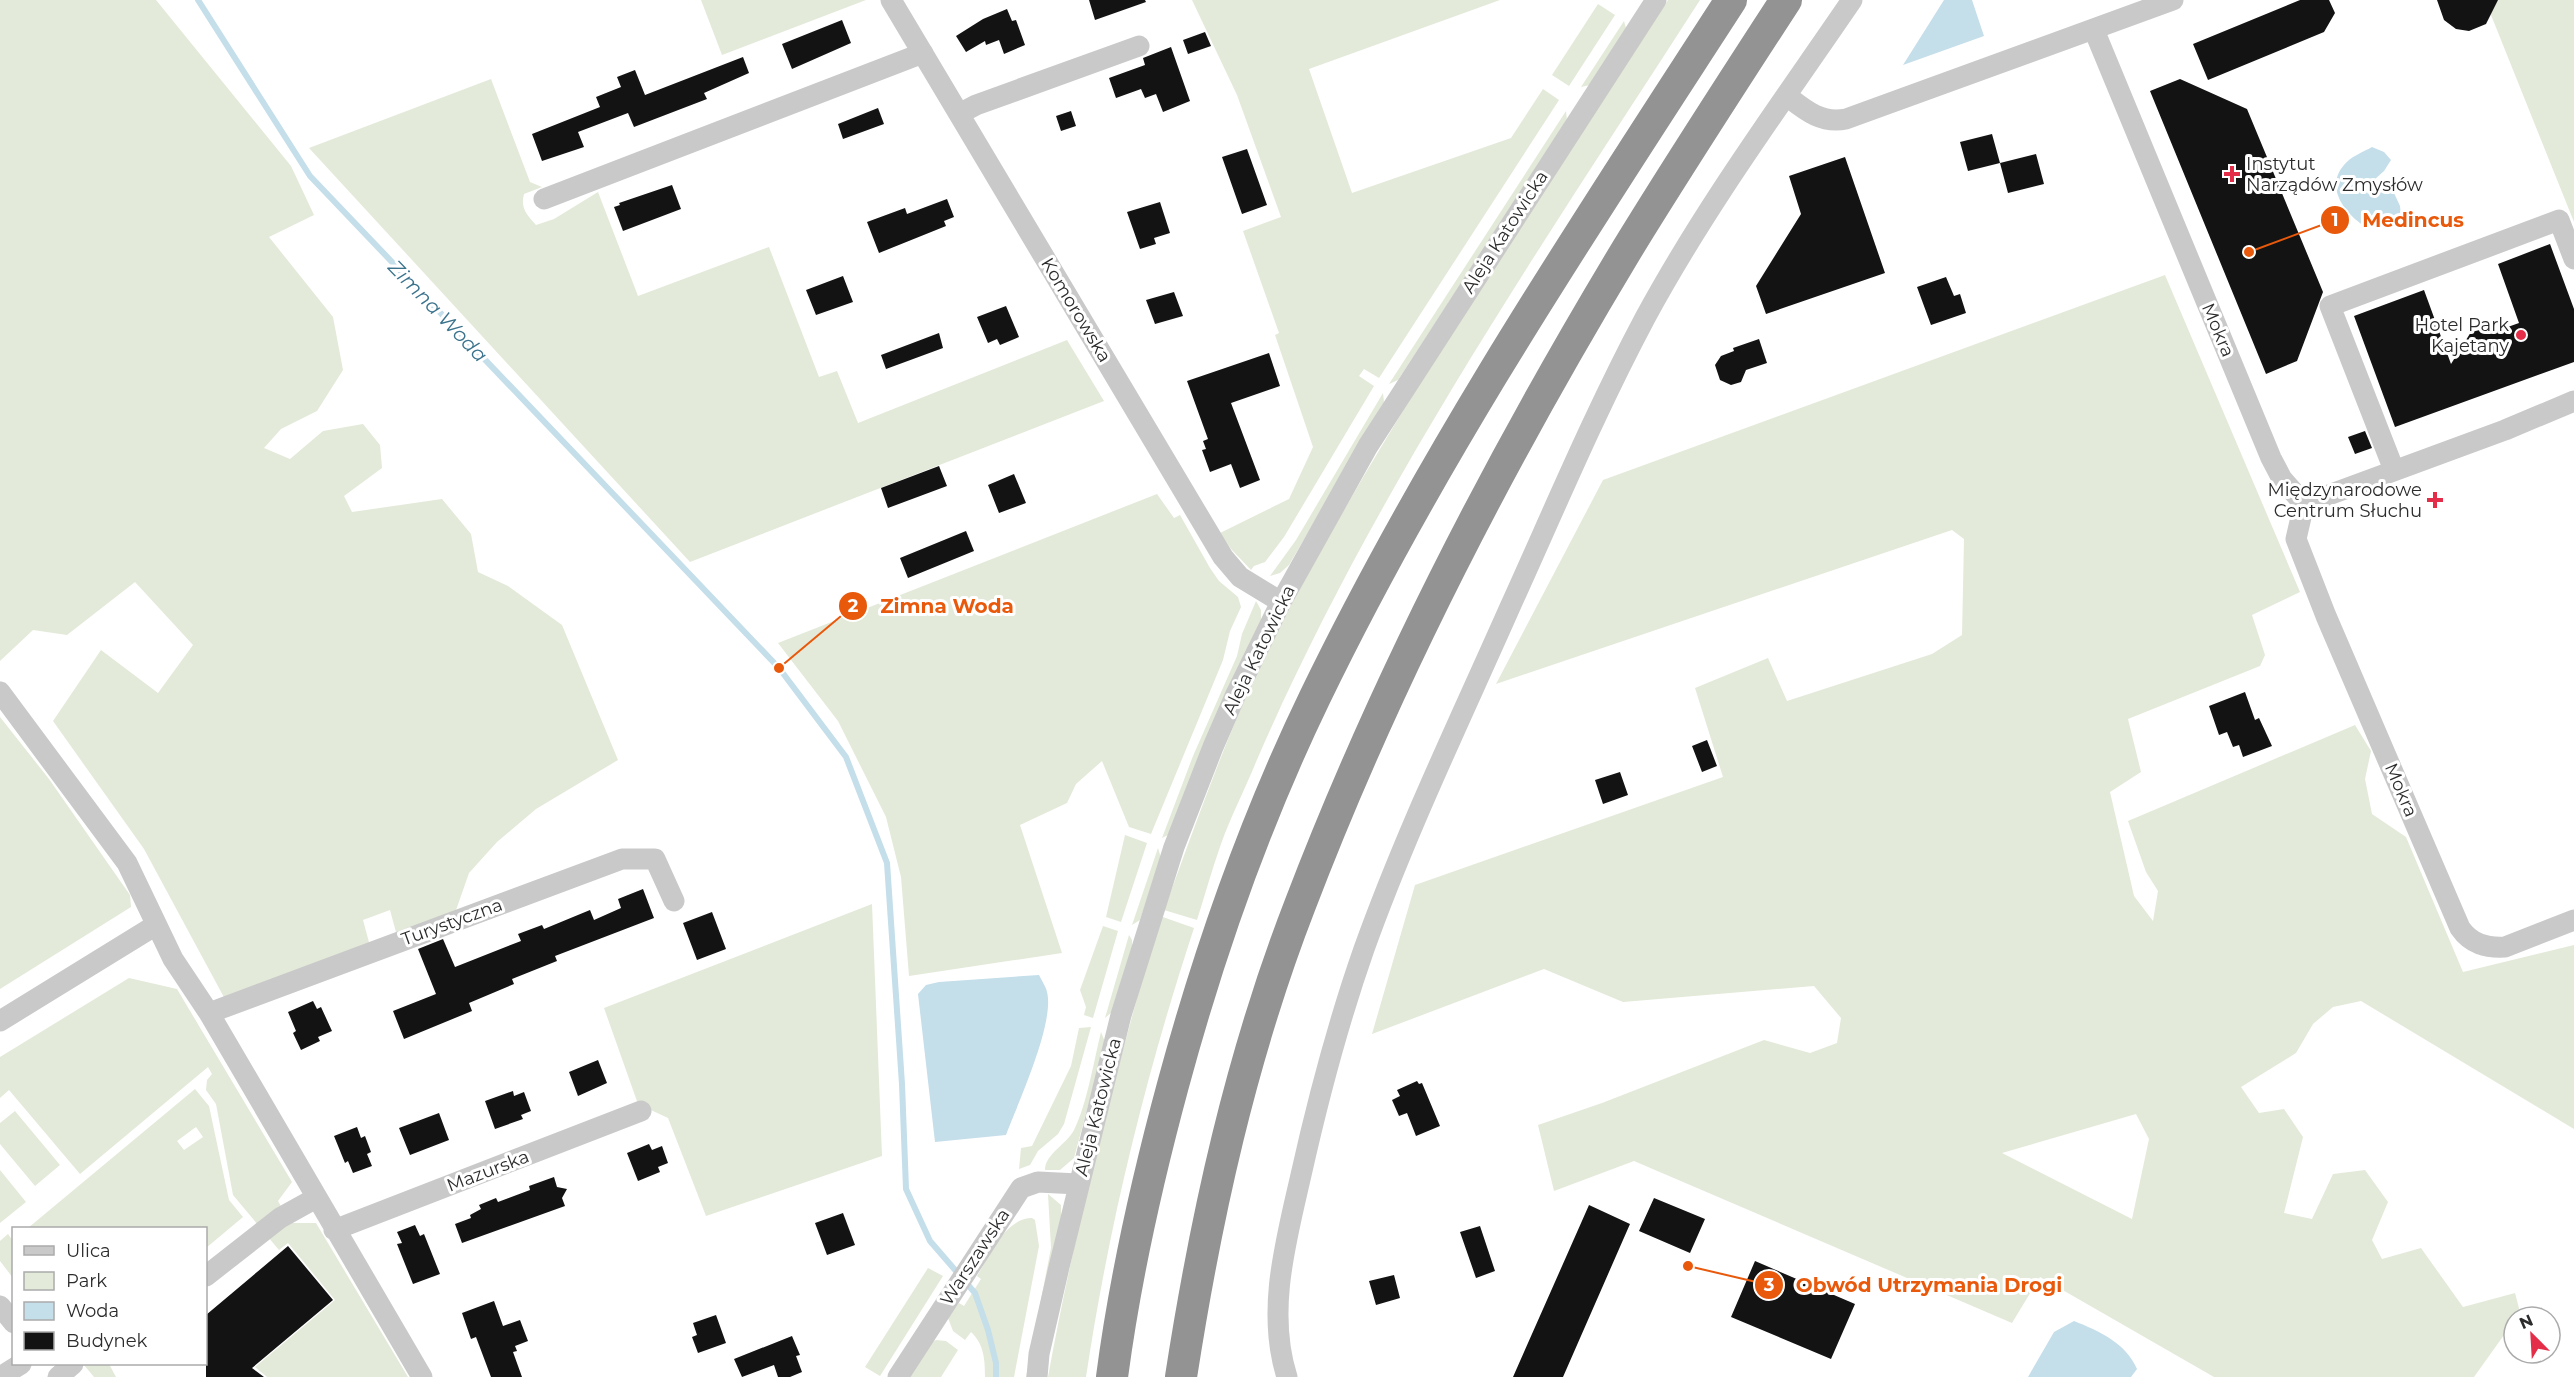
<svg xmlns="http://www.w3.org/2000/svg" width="2574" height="1377" font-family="Montserrat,sans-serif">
  <rect width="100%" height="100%" fill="#fff"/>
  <path fill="#e3ead9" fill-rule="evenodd" d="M0,0H156L291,166L314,215L269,237L333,317L343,370L317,411L281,429L264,448L290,459L323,431L363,424L380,445L382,468L344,496L352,512L442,499L471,534L478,572L508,586L562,625L618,760L536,809L497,842L469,873L455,913L397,936L390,910L363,920L370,946L226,1001L144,849L53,721L101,650L158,693L193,645L135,582L67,635L33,630L0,661Z
    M701,0H866L722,55Z
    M1192,0H1500L1309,69L1352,193L1511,138L1543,89L1559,100L1379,378L1364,369L1359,376L1374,386L1284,537L1265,562L1254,566L1251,570L1231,549L1220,533L1289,499L1313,447L1275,335L1279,333L1243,231L1281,217L1237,95Z
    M1668,0H1700C1541,247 1373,491 1256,762C1245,789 1231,816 1221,844C1212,869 1205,895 1197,920L1164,910C1200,813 1233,715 1281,624C1395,407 1536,206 1668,0Z
    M2485,0H2574V222Z
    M1598,4L1615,15L1569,86L1552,75Z
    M1624,21L1626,28L1590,85L1581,87Z
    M491,79L530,182L542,187L524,194C520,208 527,215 536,225L554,219L598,192L638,296L769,247L819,377L837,371L858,423L1067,340L1104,401L690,562L309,148Z
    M1566,111L1567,121L1398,380L1389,384Z
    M2165,275L2300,592L2252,615L2265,655L2260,666L2128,719L2141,772L2110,792L2134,896L2153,921L2158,891L2146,872L2128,821L2355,725L2371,751L2365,779L2372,814L2406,837L2463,972L2574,945V1129L2361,1001L2333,1007L2313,1024L2296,1053L2241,1087L2259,1113L2284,1109L2303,1137L2284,1213L2312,1219L2333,1174L2365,1170L2388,1202L2372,1240L2382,1259L2421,1248L2463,1307L2515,1293L2520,1312L2514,1317V1321L2474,1377H2214L2040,1277L2012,1323L1634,1161L1554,1191L1538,1125L1602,1103L1764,1040L1810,1053L1837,1043L1841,1018L1814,986L1623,1002L1544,969L1372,1034L1415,885L1723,777L1695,688L1768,658L1787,701L1932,654L1962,635L1964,539L1952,530L1496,684L1603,480ZM2136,1114L2149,1139L2132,1219L2002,1153Z
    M1383,393L1384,402L1289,565L1280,573L1270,576L1296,540Z
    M1157,494L1174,518L1180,515L1210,568L1219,581L1238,597L1241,607L1230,631L1223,660L1151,834L1129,827L1102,761L1076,784L1067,803L1020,825L1062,953L909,976L901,877L886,817L838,721L778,643Z
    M1256,601L1261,610V621L1168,835L1162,838L1193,756L1237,656L1242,634Z
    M0,717L49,779L130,895L131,907L0,989Z
    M1125,835L1147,843L1121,922L1106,917Z
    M1158,848L1161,858L1140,920L1132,925Z
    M872,904L882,1156L706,1216L668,1118L638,1104L604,1008Z
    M1160,916L1194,928C1146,1074 1109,1224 1086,1377H1048C1076,1222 1117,1068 1160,916Z
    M1103,926L1118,931L1093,1018L1084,1015L1086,1007L1080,990Z
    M1129,935L1132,940V946L1113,1011L1105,1018Z
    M129,978L177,989L292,1182L278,1201L283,1210L258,1225L233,1195L216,1104L206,1090L207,1080L212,1074L208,1067L80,1174L9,1090L0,1098V1057Z
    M1091,1027L1064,1124L1058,1134L1038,1151L1030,1165L1019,1169L1021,1148L1032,1146L1071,1066L1079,1028Z
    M1101,1032L1105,1042L1074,1158L1060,1170H1045C1045,1154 1067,1144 1074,1130C1087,1104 1094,1060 1101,1032Z
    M195,1089L209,1106L229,1200L243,1217L206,1248V1228H28ZM196,1127L203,1137L184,1150L177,1141Z
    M15,1111L60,1165L35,1186L0,1144V1123Z
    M0,1170L26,1202L0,1223Z
    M1048,1194L1061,1205V1217L1029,1377H1026L1051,1248Z
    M1032,1218L1035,1220L1039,1246L1014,1377H985C985,1360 984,1344 971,1332L965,1340L953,1331L948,1318L959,1303L964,1306L981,1279L977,1276C989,1257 1005,1218 1032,1218Z
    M290,1223H316L408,1377H267L255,1367L335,1300L288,1243L279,1250L268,1237Z
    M8,1234L13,1241V1278L0,1261V1241Z
    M928,1268L943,1276L880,1376L865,1367Z
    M936,1340L946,1341L958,1350L941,1377H908L932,1342Z
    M85,1364H109L116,1377H94L84,1365Z"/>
  <path fill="#c4deea" d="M1944,0H1972L1984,36L1903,65Z
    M2372,147L2384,152L2391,160L2384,171L2374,180L2384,192L2394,193L2400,206L2401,216L2386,223L2366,227C2346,215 2324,188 2344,165C2350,157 2363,152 2372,147Z
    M1039,975C1042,981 1046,987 1047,992C1055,1023 1018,1103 1006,1135L935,1142L918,994L926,985L939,982Z
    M2074,1321C2099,1331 2126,1343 2137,1369L2131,1377H2028L2054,1332Z"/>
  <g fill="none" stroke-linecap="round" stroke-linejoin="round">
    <path stroke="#c4deea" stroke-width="6" d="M198,0L310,176L779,668L846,757L887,863L902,1084L906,1189L930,1241L975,1293L988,1330L996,1363V1377"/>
  </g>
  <path fill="#131313" d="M1089,0H1145L1146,2L1095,20Z
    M2300,0H2329L2335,13L2324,32L2208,80L2193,44Z
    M2437,0H2498L2486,24L2469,31L2456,29L2444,20Z
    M1007,9L1012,21L1016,20L1025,45L1004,54L999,40L986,45L985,41L966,52L956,36L983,19Z
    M842,20L851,43L792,69L782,44Z
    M1205,32L1211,46L1188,54L1183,40Z
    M1171,47L1190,101L1163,112L1156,94L1145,98L1141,89L1116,98L1109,78L1145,65L1143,58Z
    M743,57L749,73L704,93L707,99L634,127L628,113L578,132L584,147L542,161L532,134L600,107L596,97L621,87L617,77L635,70L645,95Z
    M2180,79L2247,109L2323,292L2297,361L2266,374L2150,91Z
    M878,108L884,124L843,139L838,124Z
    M1071,111L1076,126L1061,131L1056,116Z
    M1992,134L2000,163L1968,171L1960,142Z
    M1247,149L1267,205L1242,214L1222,157Z
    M2036,154L2044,184L2008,193L2000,163Z
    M1845,157L1885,273L1766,314L1756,286L1801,214L1789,176Z
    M672,185L681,209L623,231L614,207L620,205L619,203Z
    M947,199L954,217L944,221L946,226L879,253L867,222L905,208L907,214Z
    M1160,202L1170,233L1154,238L1156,244L1140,249L1127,212Z
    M2550,244L2574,309V362L2395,427L2354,316L2424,290L2451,364L2471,332L2480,330L2488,334L2519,323L2498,264Z
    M843,276L853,302L816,315L806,290Z
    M1946,277L1954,296L1960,294L1966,313L1931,325L1917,287Z
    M1174,292L1183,316L1155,324L1146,300Z
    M1006,306L1019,337L1000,345L997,339L988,343L977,317Z
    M939,333L943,348L886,369L881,355Z
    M1759,339L1767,363L1746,370L1741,382L1731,385L1720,380L1715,365L1721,356L1734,351L1733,348Z
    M1269,353L1280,386L1231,403L1260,480L1240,488L1231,464L1210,472L1202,450L1206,449L1203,441L1208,439L1187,381Z
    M2365,431L2372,448L2355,454L2348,437Z
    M939,466L947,486L888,508L881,488Z
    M1014,474L1026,503L999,513L988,485Z
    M966,531L974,551L908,578L900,558Z
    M2245,692L2255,720L2259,718L2272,746L2243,757L2239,745L2233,747L2227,732L2219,735L2209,706Z
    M1707,740L1717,766L1702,772L1692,746Z
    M1620,772L1628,795L1603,804L1595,780Z
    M643,889L654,918L555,956L557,961L512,979L514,984L469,1003L472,1011L404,1039L393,1011L436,994L418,949L443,939L455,967L521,941L518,934L542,925L544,929L590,910L594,920L621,908L618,899Z
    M712,912L726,949L697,960L683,923Z
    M313,1001L317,1009L321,1007L332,1031L318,1037L320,1041L301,1050L293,1033L296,1031L288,1012Z
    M598,1060L607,1083L578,1096L569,1072Z
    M1417,1081L1419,1084L1422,1083L1440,1126L1416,1136L1407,1113L1399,1116L1392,1100L1400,1096L1397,1090Z
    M513,1091L514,1096L524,1092L531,1111L521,1115L523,1119L495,1129L485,1101Z
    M439,1113L449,1140L410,1155L399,1128Z
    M357,1127L361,1138L365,1136L371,1152L367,1154L372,1166L353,1173L348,1161L345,1163L334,1136Z
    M649,1144L652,1150L662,1146L668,1163L658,1167L660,1172L638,1181L627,1153Z
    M554,1177L557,1187L567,1189L562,1198L565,1206L462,1243L455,1224L471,1218L470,1215L481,1209L479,1205L496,1198L498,1202L530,1190L529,1186Z
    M1654,1198L1705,1219L1690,1253L1639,1231Z
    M1589,1205L1630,1224L1563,1377H1513Z
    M843,1213L855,1245L827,1255L815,1223Z
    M415,1225L420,1236L424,1234L440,1274L413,1284L397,1244L402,1243L397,1232Z
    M1480,1226L1495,1271L1476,1278L1460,1232Z
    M288,1246L333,1300L252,1368L264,1377H206V1315Z
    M1755,1261L1855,1304L1831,1359L1731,1317Z
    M1394,1275L1400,1298L1376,1305L1369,1281Z
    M494,1301L503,1326L520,1320L528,1341L515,1346L517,1351L513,1352L522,1377H491L476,1337L471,1339L462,1313Z
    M716,1315L726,1343L698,1353L692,1337L697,1335L693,1323Z
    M792,1336L800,1355L796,1356L802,1372L790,1377H778L774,1365L742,1377L734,1359Z"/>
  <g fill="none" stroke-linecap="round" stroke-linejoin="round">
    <path stroke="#c9c9c9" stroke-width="21" d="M891,0L1223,557L1240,577L1281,602
      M2094,30L2271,458L2282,479L2304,504
      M1787,96C1805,110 1821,124 1846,119L2173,0
      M959,114L976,105L1139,46
      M544,199L923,53
      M2394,470L2330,306L2559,220L2574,259
      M2304,504L2296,539L2326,616L2460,928C2471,944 2486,948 2505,947L2574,920
      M2304,504L2505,430L2574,401
      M0,692L127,863L173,959L209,1013L422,1377
      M209,1013L622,859H655L674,901
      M0,1021L156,925
      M334,1230L641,1111
      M206,1276L280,1218L316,1198
      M0,1306L14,1323
      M0,1377L21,1364
      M58,1377L73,1364
      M898,1377L1021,1188L1038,1182L1078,1184
      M1037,1377L1039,1354L1059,1267L1121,1015L1174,847L1213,747L1236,694L1281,602L1368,446L1656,0
      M1287,1377C1266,1311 1286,1241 1301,1175C1318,1099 1338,1023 1364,949C1406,832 1460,720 1510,607C1554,510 1595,412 1645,318C1705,207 1781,104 1852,0"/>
    <path stroke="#939393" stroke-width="32" d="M1112,1377C1125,1278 1147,1181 1173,1085C1209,952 1255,821 1315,697C1433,453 1584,227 1731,0
      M1181,1377C1206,1216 1241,1057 1300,905C1387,677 1500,460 1626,251C1678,166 1732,83 1786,0"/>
  </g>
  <g fill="#e42d48" stroke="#fff" stroke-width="2">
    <path d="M2229 165h6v6h6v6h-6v6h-6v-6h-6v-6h6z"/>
    <circle cx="2521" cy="335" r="6"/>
    <path d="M2432 491h6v6h6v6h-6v6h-6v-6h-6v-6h6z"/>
  </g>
  <g text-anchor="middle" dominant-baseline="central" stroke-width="6" stroke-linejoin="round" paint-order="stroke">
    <g font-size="18" fill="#2c2c2c" stroke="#fff" text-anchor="end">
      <text x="2246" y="164" text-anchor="start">Instytut<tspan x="2246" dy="21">Narządów Zmysłów</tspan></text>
      <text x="2509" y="325">Hotel Park<tspan x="2509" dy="21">Kajetany</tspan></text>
      <text x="2422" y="490">Międzynarodowe<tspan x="2422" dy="21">Centrum Słuchu</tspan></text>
    </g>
    <g font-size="18" fill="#2c2c2c" stroke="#fff">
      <text transform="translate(1505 232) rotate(-57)">Aleja Katowicka</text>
      <text transform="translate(1076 310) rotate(59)">Komorowska</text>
      <text transform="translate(2218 330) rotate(67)">Mokra</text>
      <text transform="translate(1259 650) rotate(-64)">Aleja Katowicka</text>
      <text transform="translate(2401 790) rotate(67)">Mokra</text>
      <text transform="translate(452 922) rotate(-20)">Turystyczna</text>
      <text transform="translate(1098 1107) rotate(-76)">Aleja Katowicka</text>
      <text transform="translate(488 1171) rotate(-21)">Mazurska</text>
      <text transform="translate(975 1257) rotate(-57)">Warszawska</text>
    </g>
    <g font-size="20" font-style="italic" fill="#3b738d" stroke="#fff">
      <text transform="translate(438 311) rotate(46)">Zimna Woda</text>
    </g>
  </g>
  <path fill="none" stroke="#e8590c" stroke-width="2" d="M2249 252L2335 220M779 668L853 606M1688 1266L1769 1285"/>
  <g fill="#e8590c" stroke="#fff" stroke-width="2">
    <circle cx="2249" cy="252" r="6"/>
    <circle cx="779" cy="668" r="6"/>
    <circle cx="1688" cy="1266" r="6"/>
    <circle cx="2335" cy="220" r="15"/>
    <circle cx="853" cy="606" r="15"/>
    <circle cx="1769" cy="1285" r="15"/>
  </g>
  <g font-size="18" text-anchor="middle" font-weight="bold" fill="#fff">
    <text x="2335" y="226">1</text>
    <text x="853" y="612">2</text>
    <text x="1769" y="1291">3</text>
  </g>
  <g font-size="20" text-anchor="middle" font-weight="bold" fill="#e8590c" stroke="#fff" stroke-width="6" stroke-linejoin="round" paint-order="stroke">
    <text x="2413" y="227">Medincus</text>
    <text x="947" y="613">Zimna Woda</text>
    <text x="1929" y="1292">Obwód Utrzymania Drogi</text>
  </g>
  <rect x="12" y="1227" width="195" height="138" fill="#ffffff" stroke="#ababab" stroke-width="1.5"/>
  <rect x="24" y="1246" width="30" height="9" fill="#c9c9c9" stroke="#ababab" stroke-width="1.5"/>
  <text x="66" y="1257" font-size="18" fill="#2c2c2c">Ulica</text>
  <rect x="24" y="1272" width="30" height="18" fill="#e3ead9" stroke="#ababab" stroke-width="1.5"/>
  <text x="66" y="1287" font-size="18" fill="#2c2c2c">Park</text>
  <rect x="24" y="1302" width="30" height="18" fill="#c4deea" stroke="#ababab" stroke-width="1.5"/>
  <text x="66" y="1317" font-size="18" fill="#2c2c2c">Woda</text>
  <rect x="24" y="1332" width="30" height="18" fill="#131313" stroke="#ababab" stroke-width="1.5"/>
  <text x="66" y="1347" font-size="18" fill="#2c2c2c">Budynek</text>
  <g transform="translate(2532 1335) rotate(336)"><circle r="28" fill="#ffffff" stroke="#ababab" stroke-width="1.5"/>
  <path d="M0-4.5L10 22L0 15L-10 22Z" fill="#e42d48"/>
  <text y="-9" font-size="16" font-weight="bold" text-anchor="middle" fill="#2c2c2c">N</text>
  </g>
</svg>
